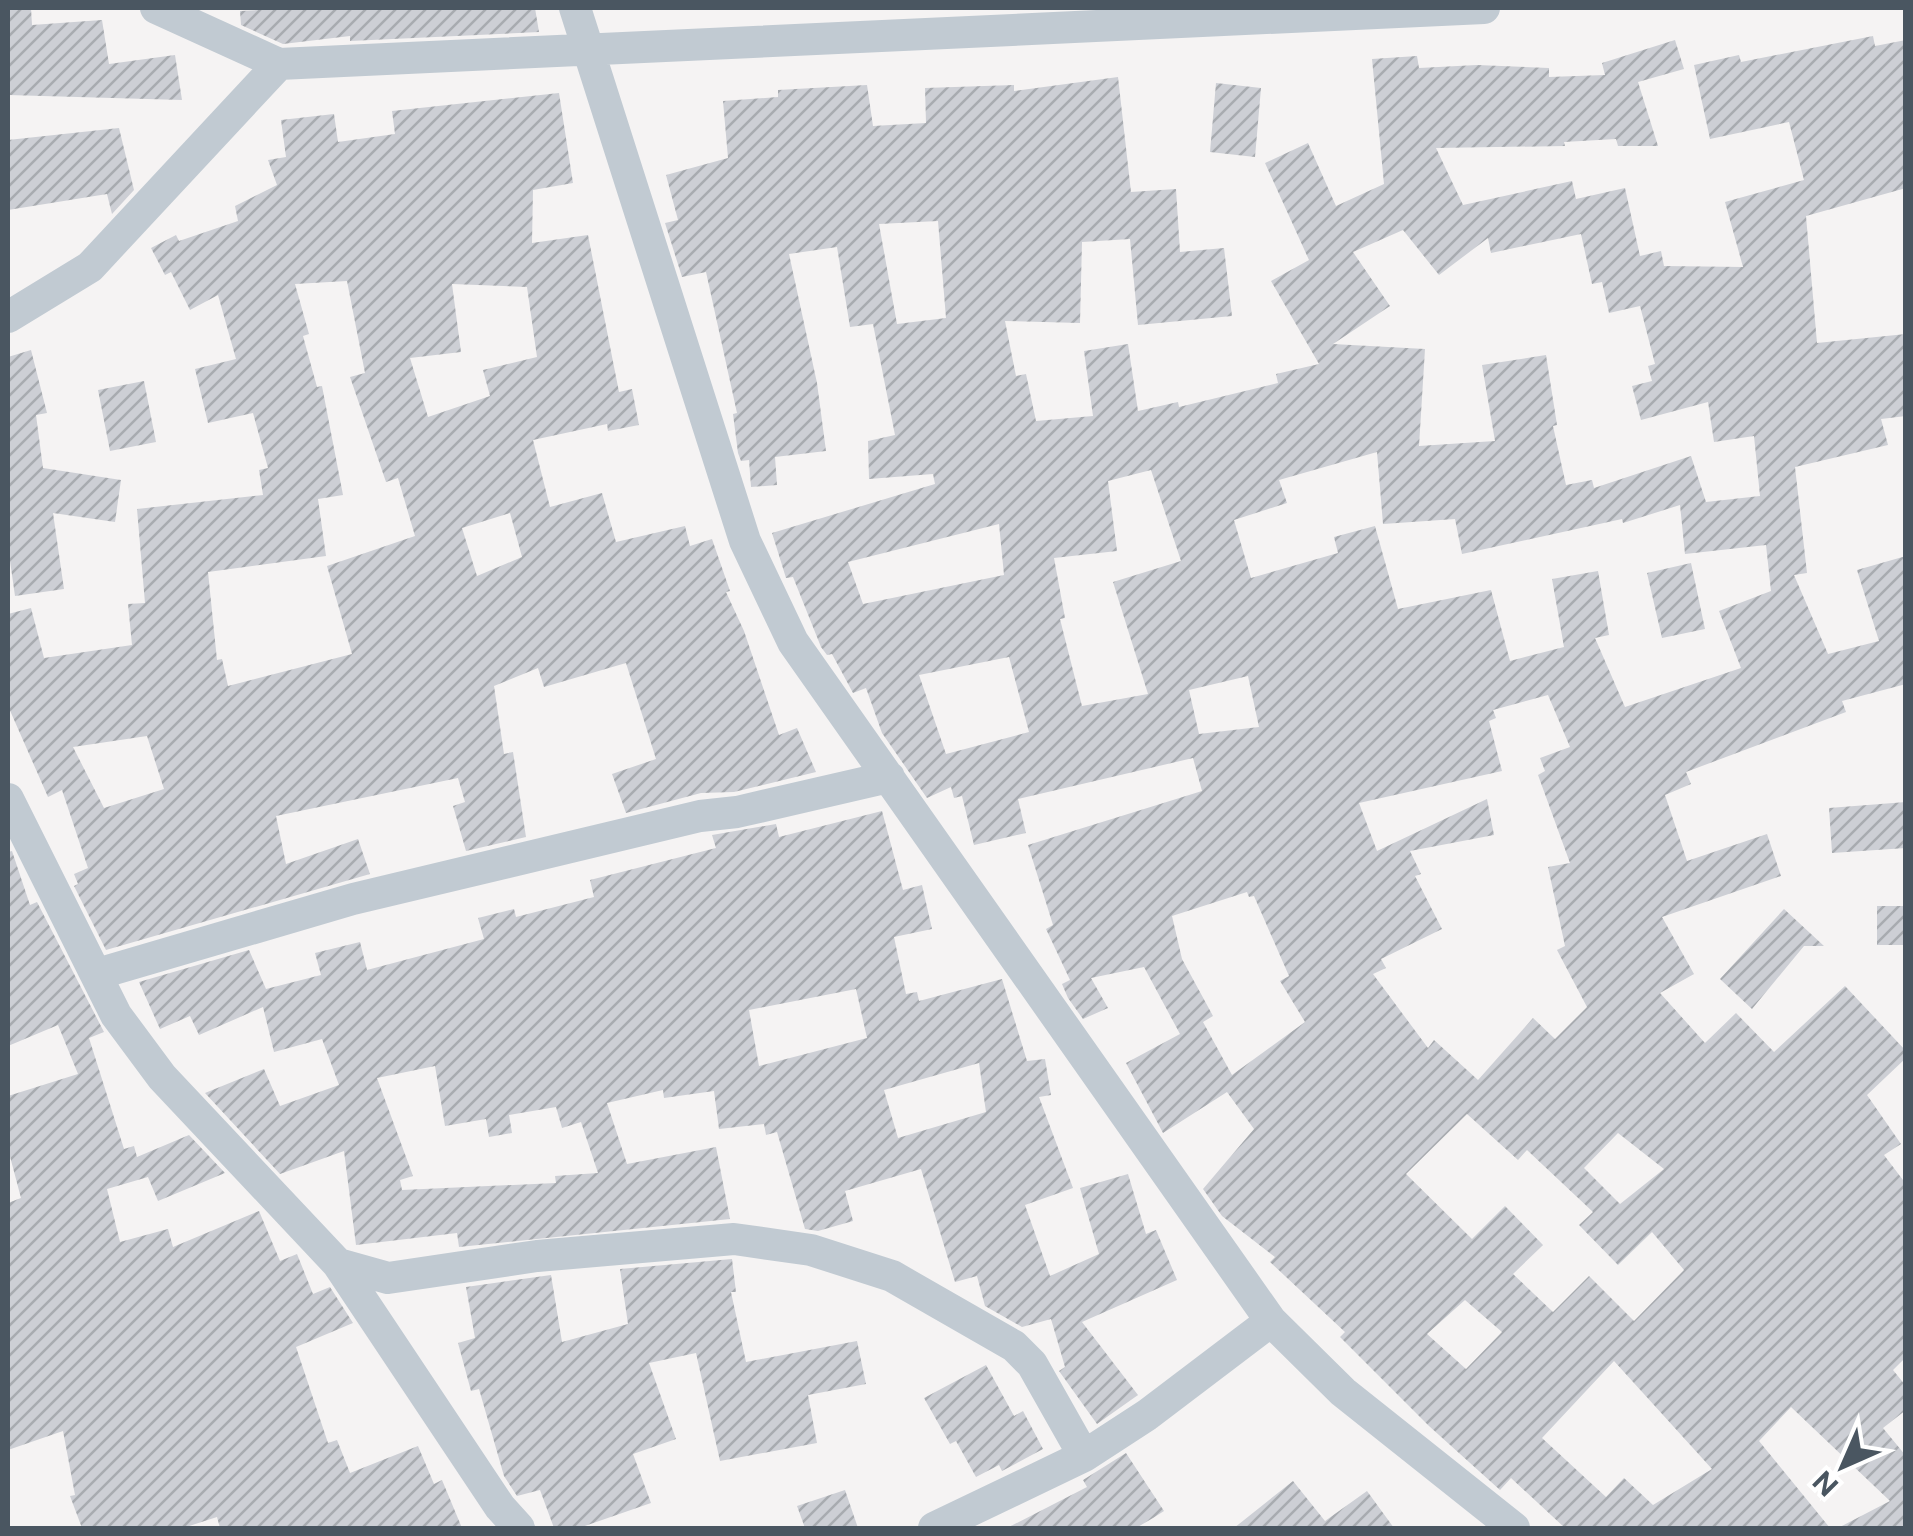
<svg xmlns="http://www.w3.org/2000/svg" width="1913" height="1536" font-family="'Public Sans',sans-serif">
  <defs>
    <pattern id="building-hatch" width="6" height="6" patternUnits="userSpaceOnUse" patternTransform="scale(2.5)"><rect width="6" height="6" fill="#cdcfd5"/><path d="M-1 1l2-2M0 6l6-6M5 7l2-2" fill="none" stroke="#a8abb0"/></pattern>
  </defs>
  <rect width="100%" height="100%" fill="#f5f3f3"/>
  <path fill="url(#building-hatch)" fill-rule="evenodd" d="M8,8H31L32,25L102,20L109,64L175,55L182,100L8,95Z
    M296,8H535L539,32L350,41V36L283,44L241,25L240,11Z
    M1873,36L1875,46L1906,40V188L1806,216L1817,343L1906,334V416L1881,419L1888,445L1795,467L1807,573L1794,575L1828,654L1879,641L1857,570L1906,556V684L1842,701L1846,712L1686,772L1691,784L1665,795L1687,861L1767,834L1781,876L1662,917L1694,974L1660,993L1705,1043L1736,1013L1774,1052L1845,986L1906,1051V1058L1867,1095L1901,1144L1884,1155L1906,1184V1357L1893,1370L1906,1386V1410L1883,1428L1906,1456V1528H1838L1890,1501L1791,1407L1759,1441L1830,1528H1565L1511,1478L1500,1490L1429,1426L1340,1337L1345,1332L1270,1262L1275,1257L1222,1216L1203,1189L1254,1129L1227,1092L1163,1133L1126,1063L1180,1034L1144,967L1091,978L1108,1008L1083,1019L1068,998L1062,984L1070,980L1046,929L1053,925L1028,845L1202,791L1193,758L1018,799L1026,833L974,845L962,796L954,798L951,787L927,798L882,733L866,688L853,693L832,654L827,655L821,647L793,577L786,578L772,533L935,484L933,474L869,479L868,441L895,435L873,324L850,327L837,247L789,254L817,383L826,451L775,457L777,485L751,487L749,460L741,461L738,453L733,414L737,413L706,272L682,277L665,223L678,220L666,175L728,158L723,101L778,97V90L867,85L873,126L926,123L925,88L1014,85V91L1118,77L1131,192L1176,189L1180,252L1224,248L1232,316L1138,325L1130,239L1082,242L1080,323L1005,321L1016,376L1026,374L1036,421L1093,416L1084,351L1128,344L1138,411L1178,402L1179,407L1278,383L1276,374L1319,364L1271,281L1309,260L1265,163L1308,143L1336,206L1384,184L1372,59L1417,56L1419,68L1477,65L1549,68V77L1605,75L1602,63L1675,40L1684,69L1638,82L1658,146H1618L1616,139L1564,142L1565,146L1436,148L1463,205L1572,181L1576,199L1625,188L1640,256L1661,251L1664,266L1743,267L1725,202L1804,180L1789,122L1710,139L1694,65L1739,55L1741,62ZM938,221L946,318L897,324L879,224ZM1403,230L1439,275L1488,238L1491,253L1581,234L1592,284L1602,282L1609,313L1640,306L1655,364L1648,366L1652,381L1632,386L1641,420L1708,402L1714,442L1754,436L1760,496L1706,502L1691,456L1594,488L1592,480L1566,485L1553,426L1557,425L1546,355L1482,365L1495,441L1419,446L1425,349L1333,344L1390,306L1353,252ZM1377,452L1383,524L1455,519L1462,554L1622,519L1623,523L1680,505L1685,554L1766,545L1771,591L1719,611L1741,668L1625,707L1595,638L1609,635L1598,571L1552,579L1564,647L1510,661L1491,590L1398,609L1375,526L1334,537L1338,553L1251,578L1234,520L1287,503L1279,480ZM1151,470L1181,561L1113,582L1148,694L1082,706L1060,619L1065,618L1054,558L1117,551L1108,481ZM999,524L1004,575L863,604L848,562ZM1009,657L1029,732L946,754L919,675ZM1248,676L1259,727L1199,734L1189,690ZM1548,695L1570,747L1540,758L1545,771L1538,775L1570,863L1548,867L1565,946L1557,950L1587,1007L1555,1039L1533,1018L1478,1080L1434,1040L1428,1048L1373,974L1386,968L1381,959L1442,929L1415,876L1421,874L1410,851L1494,835L1487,799L1377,851L1359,803L1502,771L1489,721L1496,718L1493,710ZM1247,892L1249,897L1254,896L1289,976L1280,981L1305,1022L1232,1075L1203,1022L1213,1016L1182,959L1172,916ZM1467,1114L1518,1160L1527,1150L1593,1212L1579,1225L1618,1265L1652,1232L1684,1270L1634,1321L1589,1276L1553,1312L1513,1274L1543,1245L1505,1206L1472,1239L1406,1174ZM1618,1133L1664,1169L1620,1204L1584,1168ZM1465,1300L1502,1332L1466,1369L1427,1334ZM1614,1361L1712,1469L1653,1505L1624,1478L1606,1497L1542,1438Z
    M1216,83L1261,88L1255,157L1210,152Z
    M559,93L573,183L533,190L532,243L588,235L619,392L632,389L639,425L608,431L607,424L533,440L550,507L602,493L616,542L685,526L690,546L712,539L730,591L726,592L744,631L779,735L797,728L816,772L734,792L701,793L626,813L612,774L656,759L626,663L544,687L538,668L494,686L504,754L513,752L526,837L466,851L453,806L465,802L458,778L276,816L286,864L358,839L370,874L106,950L74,886L78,884L74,874L88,868L62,790L48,797L8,706V614L31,608L44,658L132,645L128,604L145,603L137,509L263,495L259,470L268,468L253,413L208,423L195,369L236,359L218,295L190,310L171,272L165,275L151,248L176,235L179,241L238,221L235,206L277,185L268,160L286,157L281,120L334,114L338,142L395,134L392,111ZM347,281L365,373L350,377L386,482L398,478L415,536L327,566L352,654L228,686L222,659L217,660L208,572L326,556L318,499L343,495L322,386L317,387L303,336L309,334L295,284ZM452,284L527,287L537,357L483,370L490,396L428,417L410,358L461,352ZM510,513L522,557L477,576L462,528ZM147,736L164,789L104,808L73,747Z
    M119,128L134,190L112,214L107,194L8,210V140Z
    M31,350L47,413L36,415L43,468L121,480L115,522L53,513L64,589L15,596L8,547V357Z
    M144,381L156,442L110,451L98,390Z
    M1691,563L1705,629L1662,638L1647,573Z
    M1906,802V848L1832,853L1829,808Z
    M882,811L903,890L922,885L932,929L894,937L906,994L917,992L919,1001L1002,979L1027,1061L1045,1059L1051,1095L1039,1097L1073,1188L1025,1205L1050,1276L1099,1254L1080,1188L1128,1174L1146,1234L1156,1230L1177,1280L1082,1322L1138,1395L1097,1424L1059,1371L1065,1367L1051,1319L1022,1327L985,1306L977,1276L955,1282L921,1169L845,1191L853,1221L818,1231L805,1229L777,1132L766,1135L764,1124L719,1129L714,1091L664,1098L663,1090L607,1103L627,1164L716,1147L730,1219L459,1247L457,1233L356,1245L344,1151L280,1174L205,1093L264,1069L280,1106L339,1085L322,1039L274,1052L263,1007L199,1035L190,1016L160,1029L139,982L249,950L266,989L321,975L315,953L360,942L367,970L484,939L478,918L514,909L516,917L594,897L590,880L716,848L712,835L776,824L779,837ZM856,989L867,1038L759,1066L749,1010ZM979,1063L986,1112L898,1138L884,1090ZM435,1066L445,1126L486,1119L489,1137L512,1133L509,1115L556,1107L562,1128L581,1122L598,1173L555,1176L556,1183L402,1190L400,1180L413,1176L377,1078Z
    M12,851L30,905L37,902L104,1032L89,1038L124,1149L134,1146L137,1157L189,1135L225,1173L158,1201L148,1177L107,1189L120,1242L168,1229L173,1247L259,1211L280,1261L297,1254L313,1294L330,1287L353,1323L296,1347L328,1443L337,1440L350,1473L418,1446L434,1484L442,1480L462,1528H220L217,1517L183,1528H82L70,1496L75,1495L63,1431L8,1450V1203L21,1198L8,1149V1096L78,1074L58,1025L8,1046V852Z
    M1877,906H1906V945H1877Z
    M1784,909L1824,946H1804L1752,1009L1720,979Z
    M732,1259L736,1292H731L746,1362L857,1341L866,1384L808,1395L817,1443L720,1461L696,1353L649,1363L676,1439L633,1454L651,1503L579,1528H554L540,1490L517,1496L504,1476L479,1389L471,1391L458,1343L475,1338L466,1287L551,1275L562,1342L628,1324L620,1269Z
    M986,1365L1014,1416L1023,1411L1043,1449L1002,1471L999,1465L976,1477L956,1441L950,1444L924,1398Z
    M1126,1453L1164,1511L1153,1518L1136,1528H1007L1087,1487L1083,1480Z
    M1293,1481L1325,1521L1367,1491L1394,1528H1234Z
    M845,1490L858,1528H805L797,1506Z"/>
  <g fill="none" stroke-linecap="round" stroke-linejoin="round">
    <path stroke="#c1cad2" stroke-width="32" d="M156,8L279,64L1484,8
      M575,8L745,541L793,642L1271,1321L1343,1392L1514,1528
      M8,317L90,267L279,64
      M8,799L116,1015L162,1077L338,1264L500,1507L519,1528
      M97,974L353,899L700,816L737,812L889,777
      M338,1264L388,1278L537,1256L734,1239L811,1250L892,1276L1014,1346L1032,1364L1084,1456
      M934,1528L1084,1456L1147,1415L1271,1321"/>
  </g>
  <rect width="1913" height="1536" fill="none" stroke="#4a5661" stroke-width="20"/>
  <g transform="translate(1843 1466) rotate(225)" stroke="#ffffff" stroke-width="8" paint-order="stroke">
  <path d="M0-8L18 38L0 25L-18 38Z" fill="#4a5661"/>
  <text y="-15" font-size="28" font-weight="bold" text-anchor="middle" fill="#4a5661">N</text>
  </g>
</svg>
